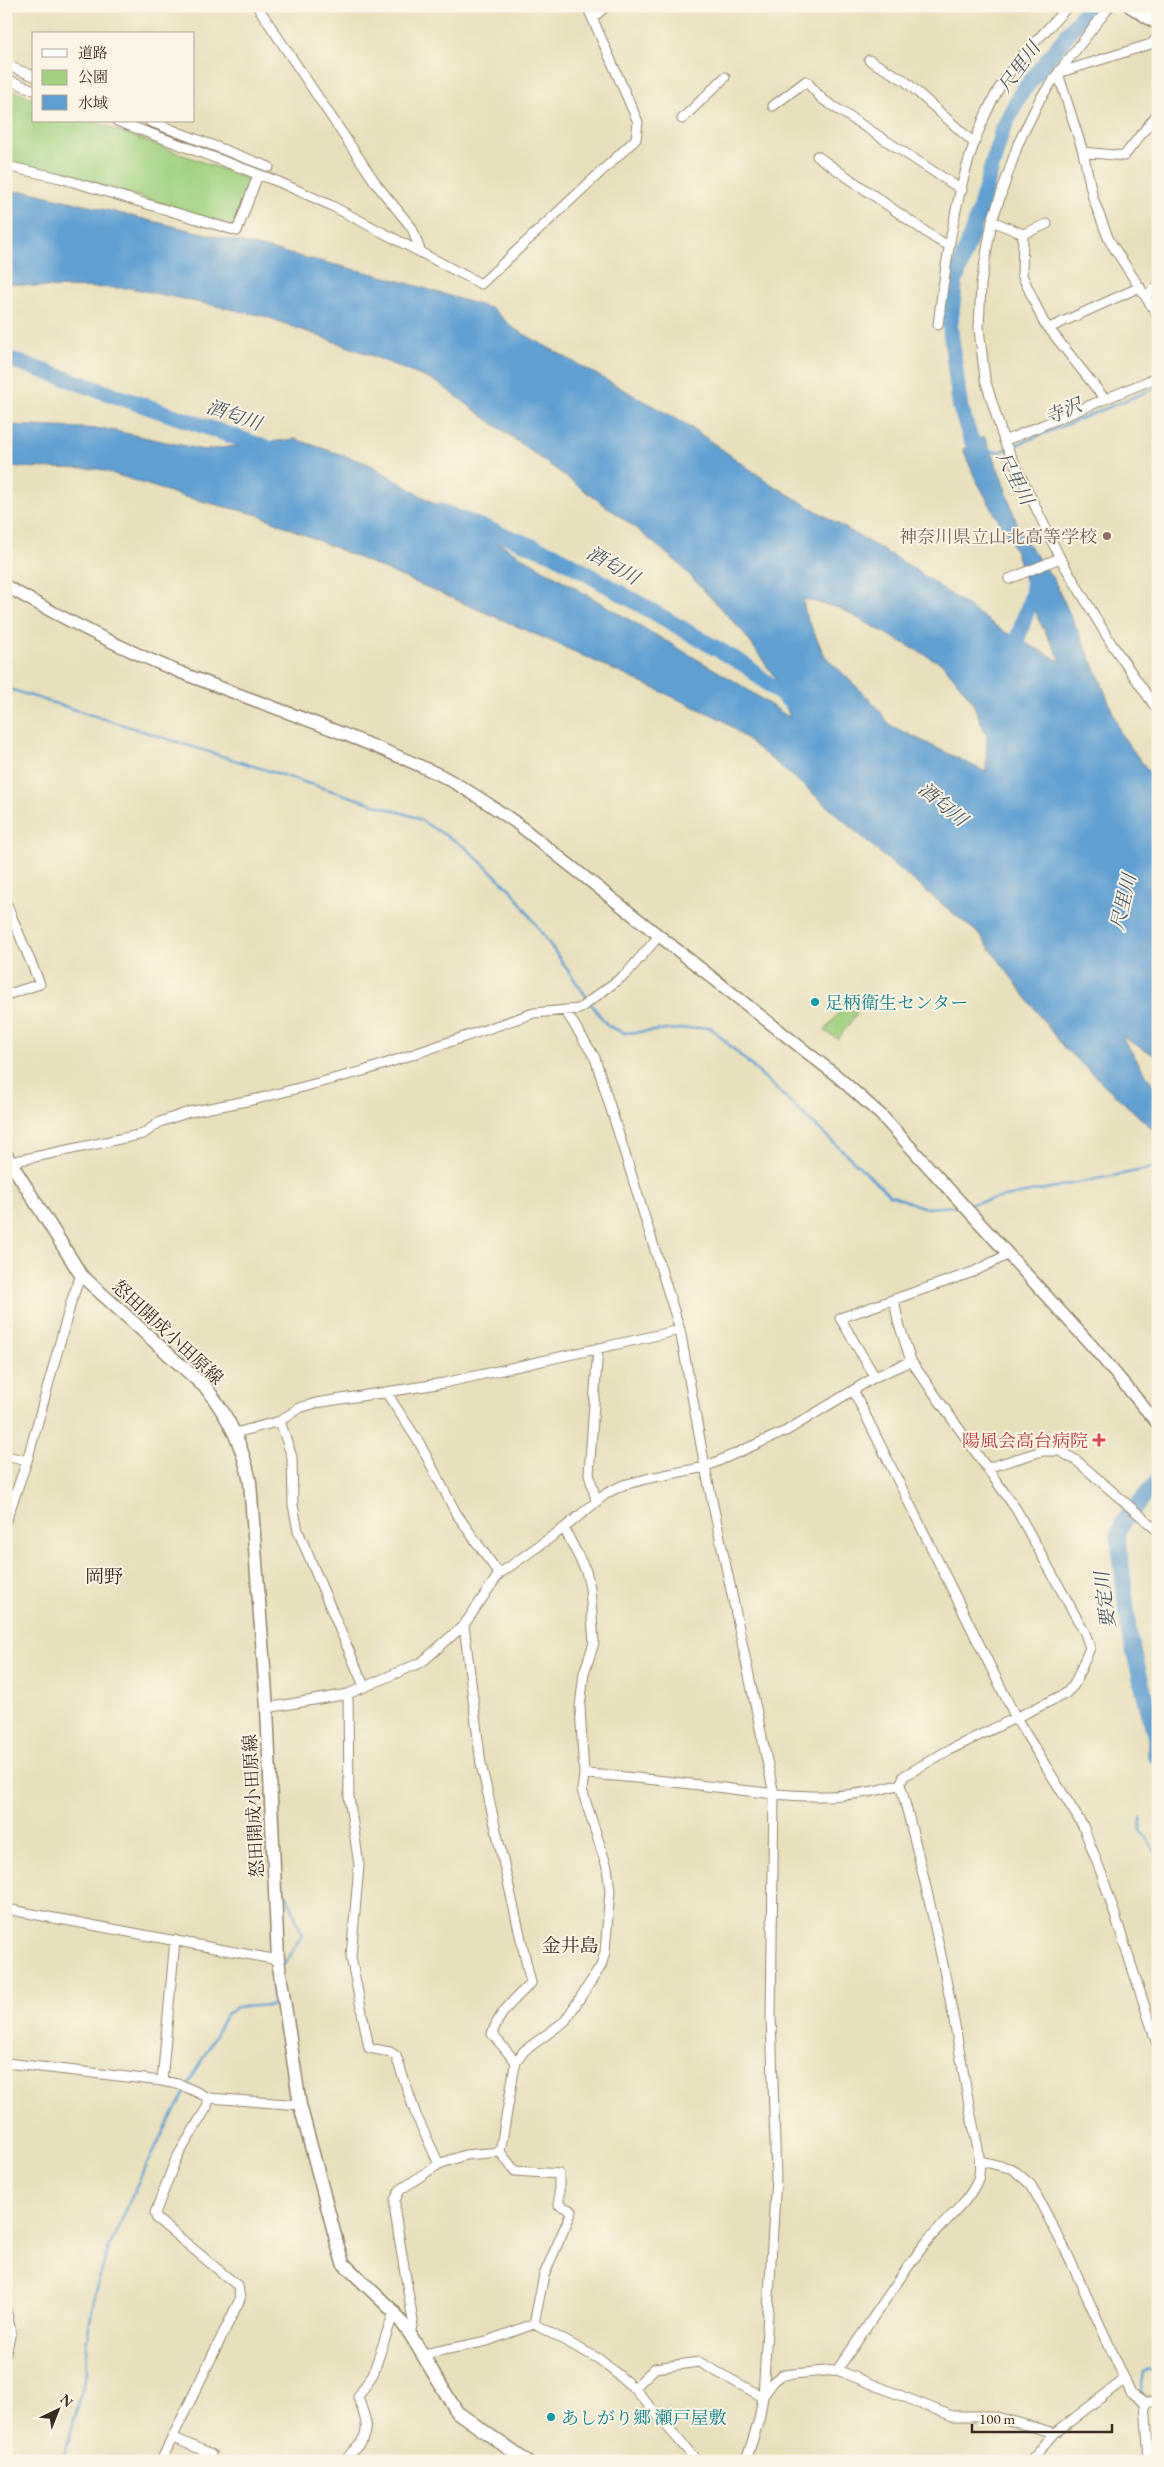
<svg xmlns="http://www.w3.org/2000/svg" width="1164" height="2467" font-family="'EB Garamond','Noto Serif JP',serif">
  <rect width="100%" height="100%" fill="#fcf5e5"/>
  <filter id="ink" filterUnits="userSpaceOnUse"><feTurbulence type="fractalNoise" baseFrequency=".02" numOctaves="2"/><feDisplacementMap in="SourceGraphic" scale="10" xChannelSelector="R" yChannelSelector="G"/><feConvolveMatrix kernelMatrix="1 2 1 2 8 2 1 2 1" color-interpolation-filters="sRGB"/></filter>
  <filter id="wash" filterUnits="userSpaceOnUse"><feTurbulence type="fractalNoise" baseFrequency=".0096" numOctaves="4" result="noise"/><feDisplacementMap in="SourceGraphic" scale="20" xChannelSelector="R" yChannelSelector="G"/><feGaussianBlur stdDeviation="1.12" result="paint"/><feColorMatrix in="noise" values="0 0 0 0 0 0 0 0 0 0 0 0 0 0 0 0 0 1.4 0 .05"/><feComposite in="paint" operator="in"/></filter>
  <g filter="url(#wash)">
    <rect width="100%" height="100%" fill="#e8e0bb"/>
    <path fill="#a0d282" stroke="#6e7e50" d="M6,88L34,99V121H92L253,181L238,223L232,226C158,202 83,178 6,163Z
      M845,1004L857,1013L838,1039L825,1031Z"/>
    <path fill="#5f9fd2" stroke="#4d6478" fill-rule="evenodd" d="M6,191L31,192L390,278L493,309L513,328L689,426L771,484L913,568L1003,631L1062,662L1039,621L1015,550L975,478L963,449L984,436L1001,476L1020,533L1054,580L1100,679L1121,734L1158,784V1057L1122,1037L1158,1093V1134L1063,1047L980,935L888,860L809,790L723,720L551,641L259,515L185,497L99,469L6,467V425L106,429L204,450L295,439L369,464L519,555L736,682L790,718L776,679L743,632L678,563L633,526L438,383L360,351L264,316L130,288L42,287L6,283ZM803,599L839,608L944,665L971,699L987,736L986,772L890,725L876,706L825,656L806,616Z"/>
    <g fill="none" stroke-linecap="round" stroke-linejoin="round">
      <path stroke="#5f9fd2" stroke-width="2.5" d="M990,451L999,452L1158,387
        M6,688L415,817L465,847L513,892L588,999
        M591,1004L608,1026L625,1033L710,1027L890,1195L925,1208L958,1206
        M969,1204L1158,1167
        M1141,1818V1831L1158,1855
        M283,1966L302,1935L287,1895
        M1140,2397L1144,2372L1148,2369L1158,2374
        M1140,2403V2445L1143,2461
        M63,2461L87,2372L86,2344L94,2299L106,2255L145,2167L226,2015L236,2007L273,2005L272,1983L276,1977"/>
      <path stroke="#5f9fd2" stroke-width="16" d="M6,358L276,451
        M983,462L970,437L960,406L950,327L955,282L979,212L1002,131L1021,93L1090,6
        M440,511L553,554L745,665L797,707
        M1018,660V637L1033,593L1034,577
        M1155,1756L1156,1740L1129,1633L1118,1534L1123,1522L1158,1480"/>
    </g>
  </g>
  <g filter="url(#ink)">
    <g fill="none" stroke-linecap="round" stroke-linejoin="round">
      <defs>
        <path id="minor" d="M257,6L377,185L412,228L421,253
          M1110,6L1058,73L1083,152L1093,198L1109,240L1158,316
          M593,18L606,6
          M1158,37L1151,44L1058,73L1040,99L1018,144L992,221L981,284L979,329L985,379L1004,441L1060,558L1111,643L1158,711
          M869,60L904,80L974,143
          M6,65L34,76
          M6,79L34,90
          M773,106L806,81L822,99L962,190
          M682,119L725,77
          M117,121L279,182L330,205L481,284L636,139L638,122L587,6
          M149,121L269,167
          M1083,152L1124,156L1158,113
          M817,156L936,239L948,245
          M6,166L60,178L237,231L258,175
          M992,221L1023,234L1047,224
          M1023,234L1022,275L1043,321L1104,398
          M1146,295L1158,287
          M938,325C948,244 963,130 1015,65C1031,45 1051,26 1068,6
          M1049,328L1140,287
          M1004,441L1158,377
          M1009,579L1060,558
          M6,903L40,984L6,995
          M565,1010L595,1058L680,1330L705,1467L774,1794L771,2016L776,2177L763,2397L759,2420L746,2461
          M7,1165L11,1162L143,1134L160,1122L189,1112L257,1099L367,1070L534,1013L579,1009L626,974L659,936
          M894,1299L898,1321L911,1361
          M875,1377L840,1318L973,1272L1009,1254
          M853,1390L1016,1718L1083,1826L1102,1875L1158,2047
          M386,1392L420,1444L456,1513L499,1574
          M280,1421L292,1457L293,1505L298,1531L364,1686
          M235,1433L280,1421L299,1408L316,1403L444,1383L680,1330
          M6,1456L27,1461
          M987,1468L1042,1451H1060L1077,1461L1158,1531
          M596,1500L589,1474L598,1348
          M6,1521L27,1461L72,1299L81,1275
          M464,1625L481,1764L531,1983C515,1999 499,2012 492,2034L516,2062
          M348,1694L349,1797L359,1865L351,1957L369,2048L390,2052L396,2056L416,2115L439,2164
          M267,1708L348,1694L422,1662L464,1625L499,1574L564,1528L607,1493L623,1485L650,1478L705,1467L786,1431L875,1377L911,1361L1016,1509L1085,1633L1090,1648L1074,1685L1065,1694L947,1751L904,1776L900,1784C929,1890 951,1997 969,2105C972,2126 984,2160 978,2179C969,2203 944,2221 928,2240C896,2281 868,2327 837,2370
          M584,1774C629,1776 672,1782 716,1787C778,1795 840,1804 900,1784
          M6,1909L278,1960
          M6,2063L162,2081L182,2085L209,2098L300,2105
          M162,2081L175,1940
          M981,2161L1013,2169L1031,2185L1067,2253L1131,2393L1145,2402H1158
          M6,2310L11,2332L6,2353
          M534,2324L544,2275L572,2211L559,2205V2174L515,2171L500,2152L514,2071L516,2062L524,2051L565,2021L601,1966L605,1952L610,1891L607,1867L582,1790L584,1774L580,1707L584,1673L594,1643L590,1588L586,1571L564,1528
          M410,2334L413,2321L395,2213V2200L400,2190L439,2164L465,2155L500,2152
          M424,2354L487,2341L534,2324L599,2359L634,2388L655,2368L699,2362L763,2397
          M634,2388L697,2461
          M763,2396L774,2381L782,2375L837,2370L952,2416H993L1055,2433
          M1145,2402L1149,2461
          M172,2437L211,2454L209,2461
          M161,2461L240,2299L238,2286L157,2219L155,2213L176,2159L207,2107L209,2098
          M346,2461C350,2452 358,2447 363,2439C371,2427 362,2410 358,2397L373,2374L394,2312
          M1030,2461L1055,2433L1125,2379"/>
        <path id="tertiary" d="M6,586C65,620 124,650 187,675C271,707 356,736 438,774C465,787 490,805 515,822L837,1076L881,1115L1093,1347L1158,1424"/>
        <path id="secondary" d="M1130,6L1158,24
          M6,1155L81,1275L207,1389C229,1418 243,1446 250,1482L267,1708L278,1960L300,2105L338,2247L343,2263L394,2312L410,2334L457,2412L526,2461"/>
      </defs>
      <use href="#minor" stroke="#92856c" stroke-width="11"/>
      <use href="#tertiary" stroke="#92856c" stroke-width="14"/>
      <use href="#secondary" stroke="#92856c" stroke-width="15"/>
      <use href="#minor" stroke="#fff" stroke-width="9"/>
      <use href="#tertiary" stroke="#fff" stroke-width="11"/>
      <use href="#secondary" stroke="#fff" stroke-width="12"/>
    </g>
  </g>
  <circle fill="#8d6e63" stroke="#fcf5e5" stroke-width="2" cx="1107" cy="536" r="5"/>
  <g fill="#0f9aa8" stroke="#fcf5e5" stroke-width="2">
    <circle cx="815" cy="1002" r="5"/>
    <circle cx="551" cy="2417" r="5"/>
  </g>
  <path fill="#e0444e" stroke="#fcf5e5" stroke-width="2" d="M1096.5 1432.5h5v5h5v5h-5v5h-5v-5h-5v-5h5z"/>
  <g text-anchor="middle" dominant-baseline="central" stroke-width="4" stroke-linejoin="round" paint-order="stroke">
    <g font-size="18" fill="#785e54" stroke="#fcf5e5" text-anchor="end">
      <text x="1097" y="536">神奈川県立山北高等学校</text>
    </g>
    <g font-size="18" fill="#0d838f" stroke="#fcf5e5" text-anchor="start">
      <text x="825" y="1002">足柄衛生センター</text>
      <text x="561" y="2417">あしがり郷 瀬戸屋敷</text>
    </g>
    <g font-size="18" fill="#3b2a1e" stroke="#fcf5e5">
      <text transform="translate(168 1332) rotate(43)">怒田開成小田原線</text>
      <text transform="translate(253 1806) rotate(-93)">怒田開成小田原線</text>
    </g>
    <g font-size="18" fill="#be3a42" stroke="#fcf5e5" text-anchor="end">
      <text x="1088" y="1440">陽風会高台病院</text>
    </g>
    <g font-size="19" font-style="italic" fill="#495966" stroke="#fcf5e5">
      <text transform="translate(1019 67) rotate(-54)">尺里川</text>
      <text transform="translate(1063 411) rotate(-22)">寺沢</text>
      <text transform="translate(234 415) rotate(19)">酒匂川</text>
      <text transform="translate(1015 478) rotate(62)">尺里川</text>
      <text transform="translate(613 565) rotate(30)">酒匂川</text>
      <text transform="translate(943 804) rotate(40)">酒匂川</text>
      <text transform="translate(1123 902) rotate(-77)">尺里川</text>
      <text transform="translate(1105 1600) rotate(-97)">要定川</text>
    </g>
    <g font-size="19" fill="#3b2a1e" stroke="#fcf5e5">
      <text x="104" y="1576">岡野</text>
      <text x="570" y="1945">金井島</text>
    </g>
  </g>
  <rect width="1164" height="2467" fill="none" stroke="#fcf5e5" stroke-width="25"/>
  <rect x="32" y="32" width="162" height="90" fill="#fcf5e5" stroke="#afa495"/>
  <rect x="42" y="49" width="25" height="8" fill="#ffffff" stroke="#afa495"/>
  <text x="78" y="58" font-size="15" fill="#3b2a1e">道路</text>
  <rect x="42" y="70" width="25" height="15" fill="#a0d282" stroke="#afa495"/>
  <text x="78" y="82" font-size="15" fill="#3b2a1e">公園</text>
  <rect x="42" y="95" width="25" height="15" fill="#5f9fd2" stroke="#afa495"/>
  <text x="78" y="108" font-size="15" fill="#3b2a1e">水域</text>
  <g transform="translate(58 2410) rotate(43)" stroke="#fcf5e5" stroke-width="4" paint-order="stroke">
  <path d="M0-4L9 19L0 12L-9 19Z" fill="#3b2a1e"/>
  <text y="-8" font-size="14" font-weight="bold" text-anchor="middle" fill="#3b2a1e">N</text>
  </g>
  <path d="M972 2424v8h140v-8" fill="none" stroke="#3b2a1e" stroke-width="2.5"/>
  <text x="979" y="2424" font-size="15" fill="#3b2a1e" stroke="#fcf5e5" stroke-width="4" paint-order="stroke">100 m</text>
</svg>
